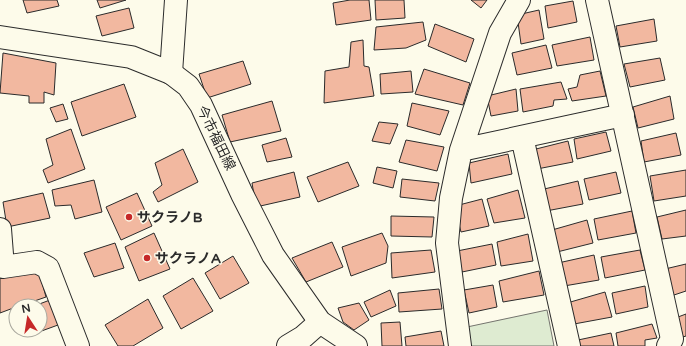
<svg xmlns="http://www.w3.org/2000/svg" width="686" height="346" font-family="'Varela Round','Noto Sans JP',sans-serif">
  <rect width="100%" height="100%" fill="#fdfbea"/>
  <path fill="#deebd1" stroke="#74746e" d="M547,310L554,346H471L467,327Z"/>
  <path fill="#f2b8a0" stroke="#2b2b2b" d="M23,0H57L59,6L27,13Z
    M97,0H126L100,8Z
    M350,0H369L371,20L336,25L333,3Z
    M375,0H404L405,18L376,20Z
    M471,0H487L481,8Z
    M573,1L577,22L548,28L545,6Z
    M129,8L134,28L102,36L96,16Z
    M539,10L544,39L521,44L517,15Z
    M654,19L657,41L620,47L616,26Z
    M423,22L426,40L406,48L374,50L376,27Z
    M435,24L474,39L466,62L428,46Z
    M590,37L594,60L557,66L552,45Z
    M363,40L364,66L369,67L374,96L324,103L325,71L349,67L351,42Z
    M546,45L552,68L517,75L512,53Z
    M3,53L56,63L54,95L44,92V103H29V96L0,93Z
    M660,58L665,80L630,87L624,64Z
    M243,61L251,84L207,98L199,74Z
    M424,69L470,83L463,105L415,94Z
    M411,71L413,92L381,94L380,74Z
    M600,71L606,96L572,101L568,89L577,87L580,75Z
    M561,82L567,99L554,100L553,106L523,112L520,89Z
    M124,84L136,117L82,136L71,102Z
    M516,89L518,111L491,116L487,96Z
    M670,96L674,119L638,128L633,107Z
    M272,101L281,131L230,142L222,115Z
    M412,103L449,111L440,135L407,126Z
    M63,104L68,119L56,122L50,108Z
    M379,122L398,124L390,144L372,141Z
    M71,129L85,169L48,183L43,170L53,165L46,139Z
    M606,132L611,151L577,159L574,139Z
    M676,133L681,155L644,162L641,141Z
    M286,138L292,157L267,162L262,145Z
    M406,140L444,147L437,171L399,162Z
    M568,141L573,162L537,169L536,149Z
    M183,149L198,182L158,202L153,192L162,185L155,163Z
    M508,154L512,174L471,183L469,163Z
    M348,162L359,186L318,202L307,177Z
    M377,167L397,171L393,188L373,183Z
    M686,170V196L654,201L650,176Z
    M294,172L300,197L256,207L252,183Z
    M616,172L621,193L589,200L584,179Z
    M402,179L439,183L435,201L400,197Z
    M94,180L102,212L75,219L71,205L55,206L52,190Z
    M578,181L583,204L546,211L540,190Z
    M518,190L525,218L494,223L487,199Z
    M43,193L50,218L7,227L3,202Z
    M137,193L152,226L121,240L106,207Z
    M482,199L489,226L461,232L458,220L459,205Z
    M686,210V236L662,239L657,217Z
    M632,211L636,233L598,240L594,219Z
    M391,216L434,217L432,237L391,236Z
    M587,220L593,243L557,252L552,230Z
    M154,233L170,269L139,281L125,247Z
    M382,233L388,246L386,263L351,276L342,247Z
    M528,234L533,261L501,266L497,242Z
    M332,242L343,267L306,282L292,258Z
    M115,243L124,268L94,277L84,253Z
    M492,244L496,265L462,272L457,251Z
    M431,250L435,272L392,278L391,253Z
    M640,250L645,270L605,278L601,257Z
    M594,255L599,280L564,286L558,263Z
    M233,256L249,283L220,299L205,273Z
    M686,264V291L671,296L665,269Z
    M39,271L46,297L20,306H16V307L0,313V276Z
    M539,271L544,295L503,302L499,281Z
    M193,278L213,311L181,329L163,296Z
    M493,285L497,307L469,313L464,290Z
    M645,286L648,307L616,314L612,293Z
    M439,289L442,309L399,312L398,293Z
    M390,290L396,306L371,317L364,302Z
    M605,292L612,317L574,324L567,303Z
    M148,299L163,328L133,346H118L105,325Z
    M50,300L58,325L36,333V330H40V306H34Z
    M359,303L369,320L354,330L343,322L338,308Z
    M686,314V336L683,337L678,317Z
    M400,322L402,346H382L381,323Z
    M652,324L657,338L645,340V346H618L616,333Z
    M441,331L444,346H406L405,337Z
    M611,333L614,346H579L578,340Z"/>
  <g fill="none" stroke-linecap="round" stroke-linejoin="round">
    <defs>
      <path id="minor" d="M597,0L672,339L668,346
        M171,73L176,0
        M522,137L569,346
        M461,150L623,115
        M0,229L3,267L37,262L48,268L78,346
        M288,346L303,337L320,322
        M460,346L447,243L451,198L461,150L500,33L519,0"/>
      <path id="major" d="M0,37L131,57L171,73L188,86L201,105L242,194L273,255L320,322L356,346"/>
    </defs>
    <use href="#minor" stroke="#2b2b2b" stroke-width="24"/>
    <use href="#major" stroke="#2b2b2b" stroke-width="24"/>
    <use href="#minor" stroke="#fdfbea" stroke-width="22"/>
    <use href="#major" stroke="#fdfbea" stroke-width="22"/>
  </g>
  <g fill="#c62828" stroke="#fdfbea" stroke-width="1.5">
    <circle cx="129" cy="217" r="4"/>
    <circle cx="147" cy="258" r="4"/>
  </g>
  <g text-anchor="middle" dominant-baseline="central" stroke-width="3" stroke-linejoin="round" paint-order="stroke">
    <g font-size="14" fill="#2b2b2b" stroke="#fdfbea">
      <text transform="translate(216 138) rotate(64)">今市福田線</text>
    </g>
    <g font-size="14" font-weight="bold" fill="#2b2b2b" stroke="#fdfbea" text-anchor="start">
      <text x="137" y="217">サクラノB</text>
      <text x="155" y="258">サクラノA</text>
    </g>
  </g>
  <g transform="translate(28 318) rotate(348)"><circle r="19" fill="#fdfbea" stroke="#a9a89e"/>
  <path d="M0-3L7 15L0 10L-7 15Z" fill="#c62828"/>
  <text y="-6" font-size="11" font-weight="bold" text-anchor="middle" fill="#2b2b2b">N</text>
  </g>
</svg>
